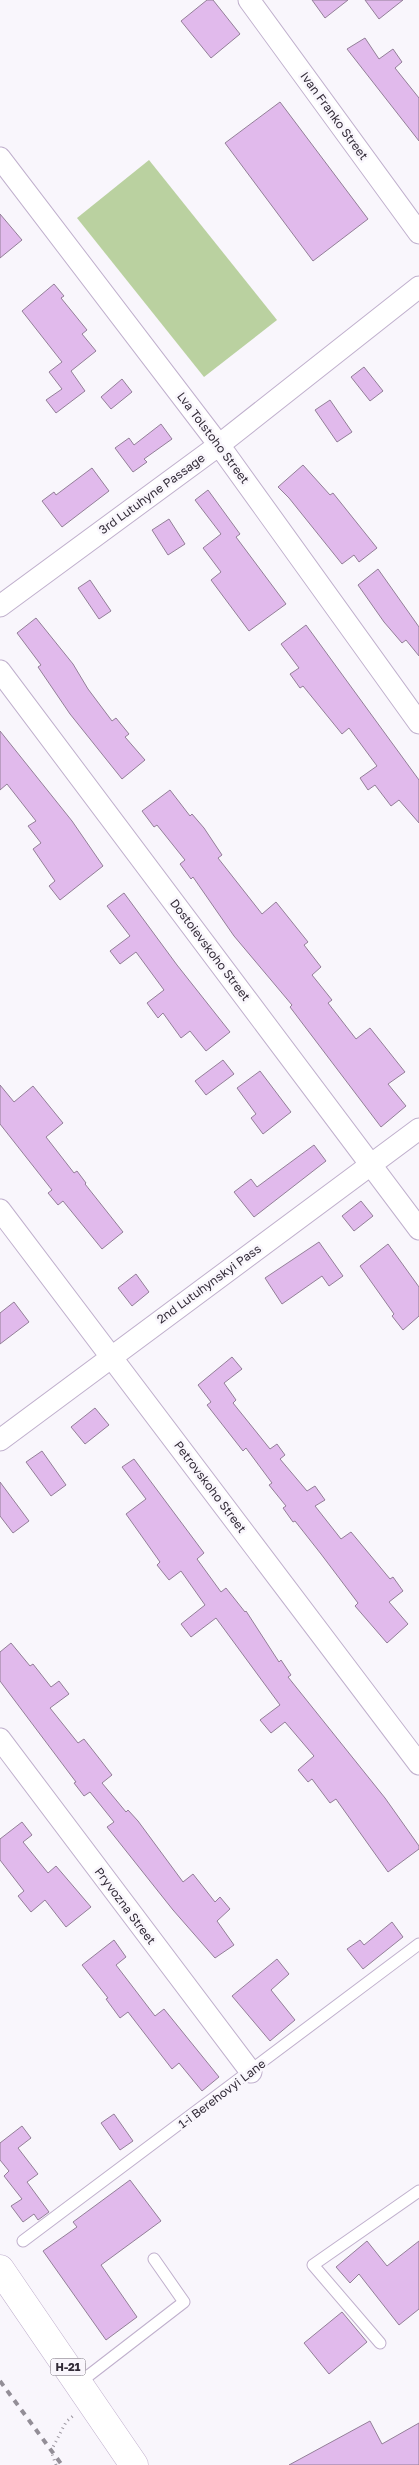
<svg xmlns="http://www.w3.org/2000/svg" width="419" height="2465" viewBox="0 0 419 2465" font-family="'Golos Text',sans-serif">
  <rect width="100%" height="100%" fill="#f9f6fc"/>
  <path fill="#bad1a0" d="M149,160L277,320L204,377L77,218Z"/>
  <path fill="#e1baec" stroke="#937f98" d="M207,0H213L240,34L211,58L181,21Z
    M312,0H348L325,18Z
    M365,0H403L379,19Z
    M365,38L379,59L393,49L402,62L395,68L419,98V141L347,49Z
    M280,102L368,219L313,261L225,143Z
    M0,214L22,240L0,258Z
    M54,284L64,296L61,298L87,330L82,334L96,351L71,371L85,391L56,413L46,400L62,389L49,372L62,362L22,311Z
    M364,367L383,391L370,401L351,377Z
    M122,379L132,392L111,409L101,397Z
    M330,400L352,432L337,442L315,410Z
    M161,424L172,439L144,459L147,462L133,472L115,448L129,438L134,445Z
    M303,465L330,495L333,493L377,548L359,562L354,555L342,564L289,498L278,487Z
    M92,468L109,491L62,527L42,501L54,492L56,495Z
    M208,490L240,534L236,537L286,604L249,631L211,580L221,572L203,548L221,534L195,500Z
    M169,519L185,544L168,555L152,530Z
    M378,569L419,627V656L406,640L402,643L384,622L358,585Z
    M90,580L111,611L99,619L78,588Z
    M36,618L73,664L88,689L112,721L116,718L129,734L125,737L145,760L122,779L70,714L38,667L41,665L17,633Z
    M306,625L419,780V823L399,800L391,806L375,785L368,790L360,778L377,766L349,728L342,734L303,686L300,688L290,674L299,668L281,644Z
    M0,731L72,821L103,866L60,900L49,886L55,881L33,849L41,843L28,826L36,821L7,784L0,790Z
    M170,790L190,816L192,814L204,828L222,855L218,858L262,914L276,902L308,942L304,945L321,967L312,975L332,1000L328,1003L356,1039L370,1028L405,1072L388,1084L406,1106L381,1127L290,1007L292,1005L234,936L193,877L191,879L180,864L185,860L157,825L154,827L142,811Z
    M124,893L177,965L230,1032L206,1051L190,1031L181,1038L163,1013L158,1018L147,1003L164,990L136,952L120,964L110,951L130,936L107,906Z
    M223,1060L234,1074L206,1095L195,1081Z
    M260,1071L291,1112L263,1134L251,1118L256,1114L237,1088Z
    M0,1085L14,1102L33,1086L63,1123L46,1137L74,1173L77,1171L86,1183L85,1184L123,1232L102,1249L63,1201L58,1205L48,1193L52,1190L0,1124Z
    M314,1145L326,1161L254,1217L234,1192L251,1179L257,1187Z
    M361,1201L373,1216L354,1231L342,1216Z
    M319,1242L343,1276L329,1286L322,1276L282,1304L265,1278Z
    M388,1244L419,1287V1316L403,1330L392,1316L394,1314L360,1266Z
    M136,1274L149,1292L132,1306L118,1288Z
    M14,1302L29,1322L0,1344V1313Z
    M232,1357L242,1369L224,1383L236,1400L233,1403L270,1449L277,1444L285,1455L280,1459L307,1491L315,1486L325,1500L315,1506L341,1539L351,1532L390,1579L393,1577L403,1591L389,1602L408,1624L387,1643L355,1606L358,1603L321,1554L295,1521L293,1522L283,1508L286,1506L269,1485L272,1483L246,1448L243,1451L207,1405L211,1402L198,1385Z
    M95,1408L109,1425L85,1444L71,1427Z
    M42,1451L66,1485L51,1496L26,1462Z
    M134,1459L204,1553L197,1559L221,1592L226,1588L245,1612L246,1611L279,1662L281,1660L291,1675L288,1677L385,1798L419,1846V1849L388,1872L336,1799L330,1803L312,1779L308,1782L298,1770L314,1756L285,1722L271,1733L260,1720L280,1705L216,1618L191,1637L181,1624L205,1605L181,1571L169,1580L157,1565L160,1562L126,1514L146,1499L122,1467Z
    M0,1482L29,1521L13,1533L0,1516Z
    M11,1643L30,1666L33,1664L51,1687L59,1681L69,1694L50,1708L78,1743L84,1739L102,1762L112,1775L102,1783L126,1812L128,1810L138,1821L183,1882L193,1874L215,1902L220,1897L230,1909L217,1921L234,1945L215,1958L173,1910L107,1827L114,1822L90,1792L84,1796L74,1783L76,1782L0,1681V1652Z
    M22,1822L32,1835L23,1842L48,1873L56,1866L91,1907L66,1927L45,1900L31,1912L18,1896L24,1891L0,1860V1839Z
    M392,1922L403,1937L363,1969L347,1949L360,1940L364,1945Z
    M114,1940L126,1957L116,1965L155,2016L164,2009L219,2077L202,2091L179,2063L172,2069L128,2012L120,2018L106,1999L108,1998L82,1965Z
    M277,1959L289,1974L271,1990L295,2020L270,2041L232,1996Z
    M114,2114L133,2141L120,2150L101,2123Z
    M22,2126L31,2138L18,2148L38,2174L27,2182L49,2212L38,2220L34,2214L23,2222L11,2206L22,2199L4,2176L9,2171L0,2160V2143Z
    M130,2180L161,2221L101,2265L137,2317L106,2340L43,2251L77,2227L73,2222Z
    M367,2241L387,2266L419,2241V2309L399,2325L359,2274L350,2283L336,2267Z
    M342,2312L367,2342L329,2374L304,2343Z
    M370,2421L382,2444L419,2423V2465H289Z"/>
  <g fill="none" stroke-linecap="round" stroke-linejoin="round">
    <g stroke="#c0b0cd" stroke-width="13">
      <path id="service" d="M23,2241L419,1944
        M380,2343L313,2265L419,2191
        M79,2383L184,2302L154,2259"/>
    </g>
    <g stroke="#c0b0cd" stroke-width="23">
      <path id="minor" d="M249,0L419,233
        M0,158L219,445L419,723
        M0,606L219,445L419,287
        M0,671L419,1229
        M0,1210L419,1764
        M0,1440L419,1129
        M0,1739L251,2072"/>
    </g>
    <g stroke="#c0b0cd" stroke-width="29">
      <path id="primary" d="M0,2269L134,2465"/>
    </g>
    <path stroke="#9c97a0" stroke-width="3" stroke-dasharray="1 4" stroke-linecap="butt" d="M56,2465L51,2451L66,2422L73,2416"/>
    <use href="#service" stroke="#fff" stroke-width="11"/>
    <use href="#minor" stroke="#fff" stroke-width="21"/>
    <use href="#primary" stroke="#fff" stroke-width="28"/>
    <path stroke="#938e97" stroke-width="4" stroke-dasharray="6 6" stroke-linecap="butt" d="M0,2381L62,2465"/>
  </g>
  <g text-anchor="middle" stroke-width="5" stroke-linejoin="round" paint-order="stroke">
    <rect fill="#f9f6fc" stroke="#6e6872" stroke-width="1" x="50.5" y="2358.5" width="35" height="17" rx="4"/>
    <g font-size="11" font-weight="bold" fill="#322b37">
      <text x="68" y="2371">Н-21</text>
    </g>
    <g font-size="12" fill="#322b37" stroke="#f9f6fc">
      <text transform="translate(334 116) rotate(54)" y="4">Ivan Franko Street</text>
      <text transform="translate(213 438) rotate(53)" y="4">Lva Tolstoho Street</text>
      <text transform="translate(152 494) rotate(-36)" y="4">3rd Lutuhyne Passage</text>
      <text transform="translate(210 950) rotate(53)" y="4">Dostoievskoho Street</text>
      <text transform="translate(209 1284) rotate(-36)" y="4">2nd Lutuhynskyi Pass</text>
      <text transform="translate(210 1487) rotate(53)" y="4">Petrovskoho Street</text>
      <text transform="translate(125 1906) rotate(53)" y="4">Pryvozna Street</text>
      <text transform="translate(222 2094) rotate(-37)" y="4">1-i Berehovyi Lane</text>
    </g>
  </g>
</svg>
